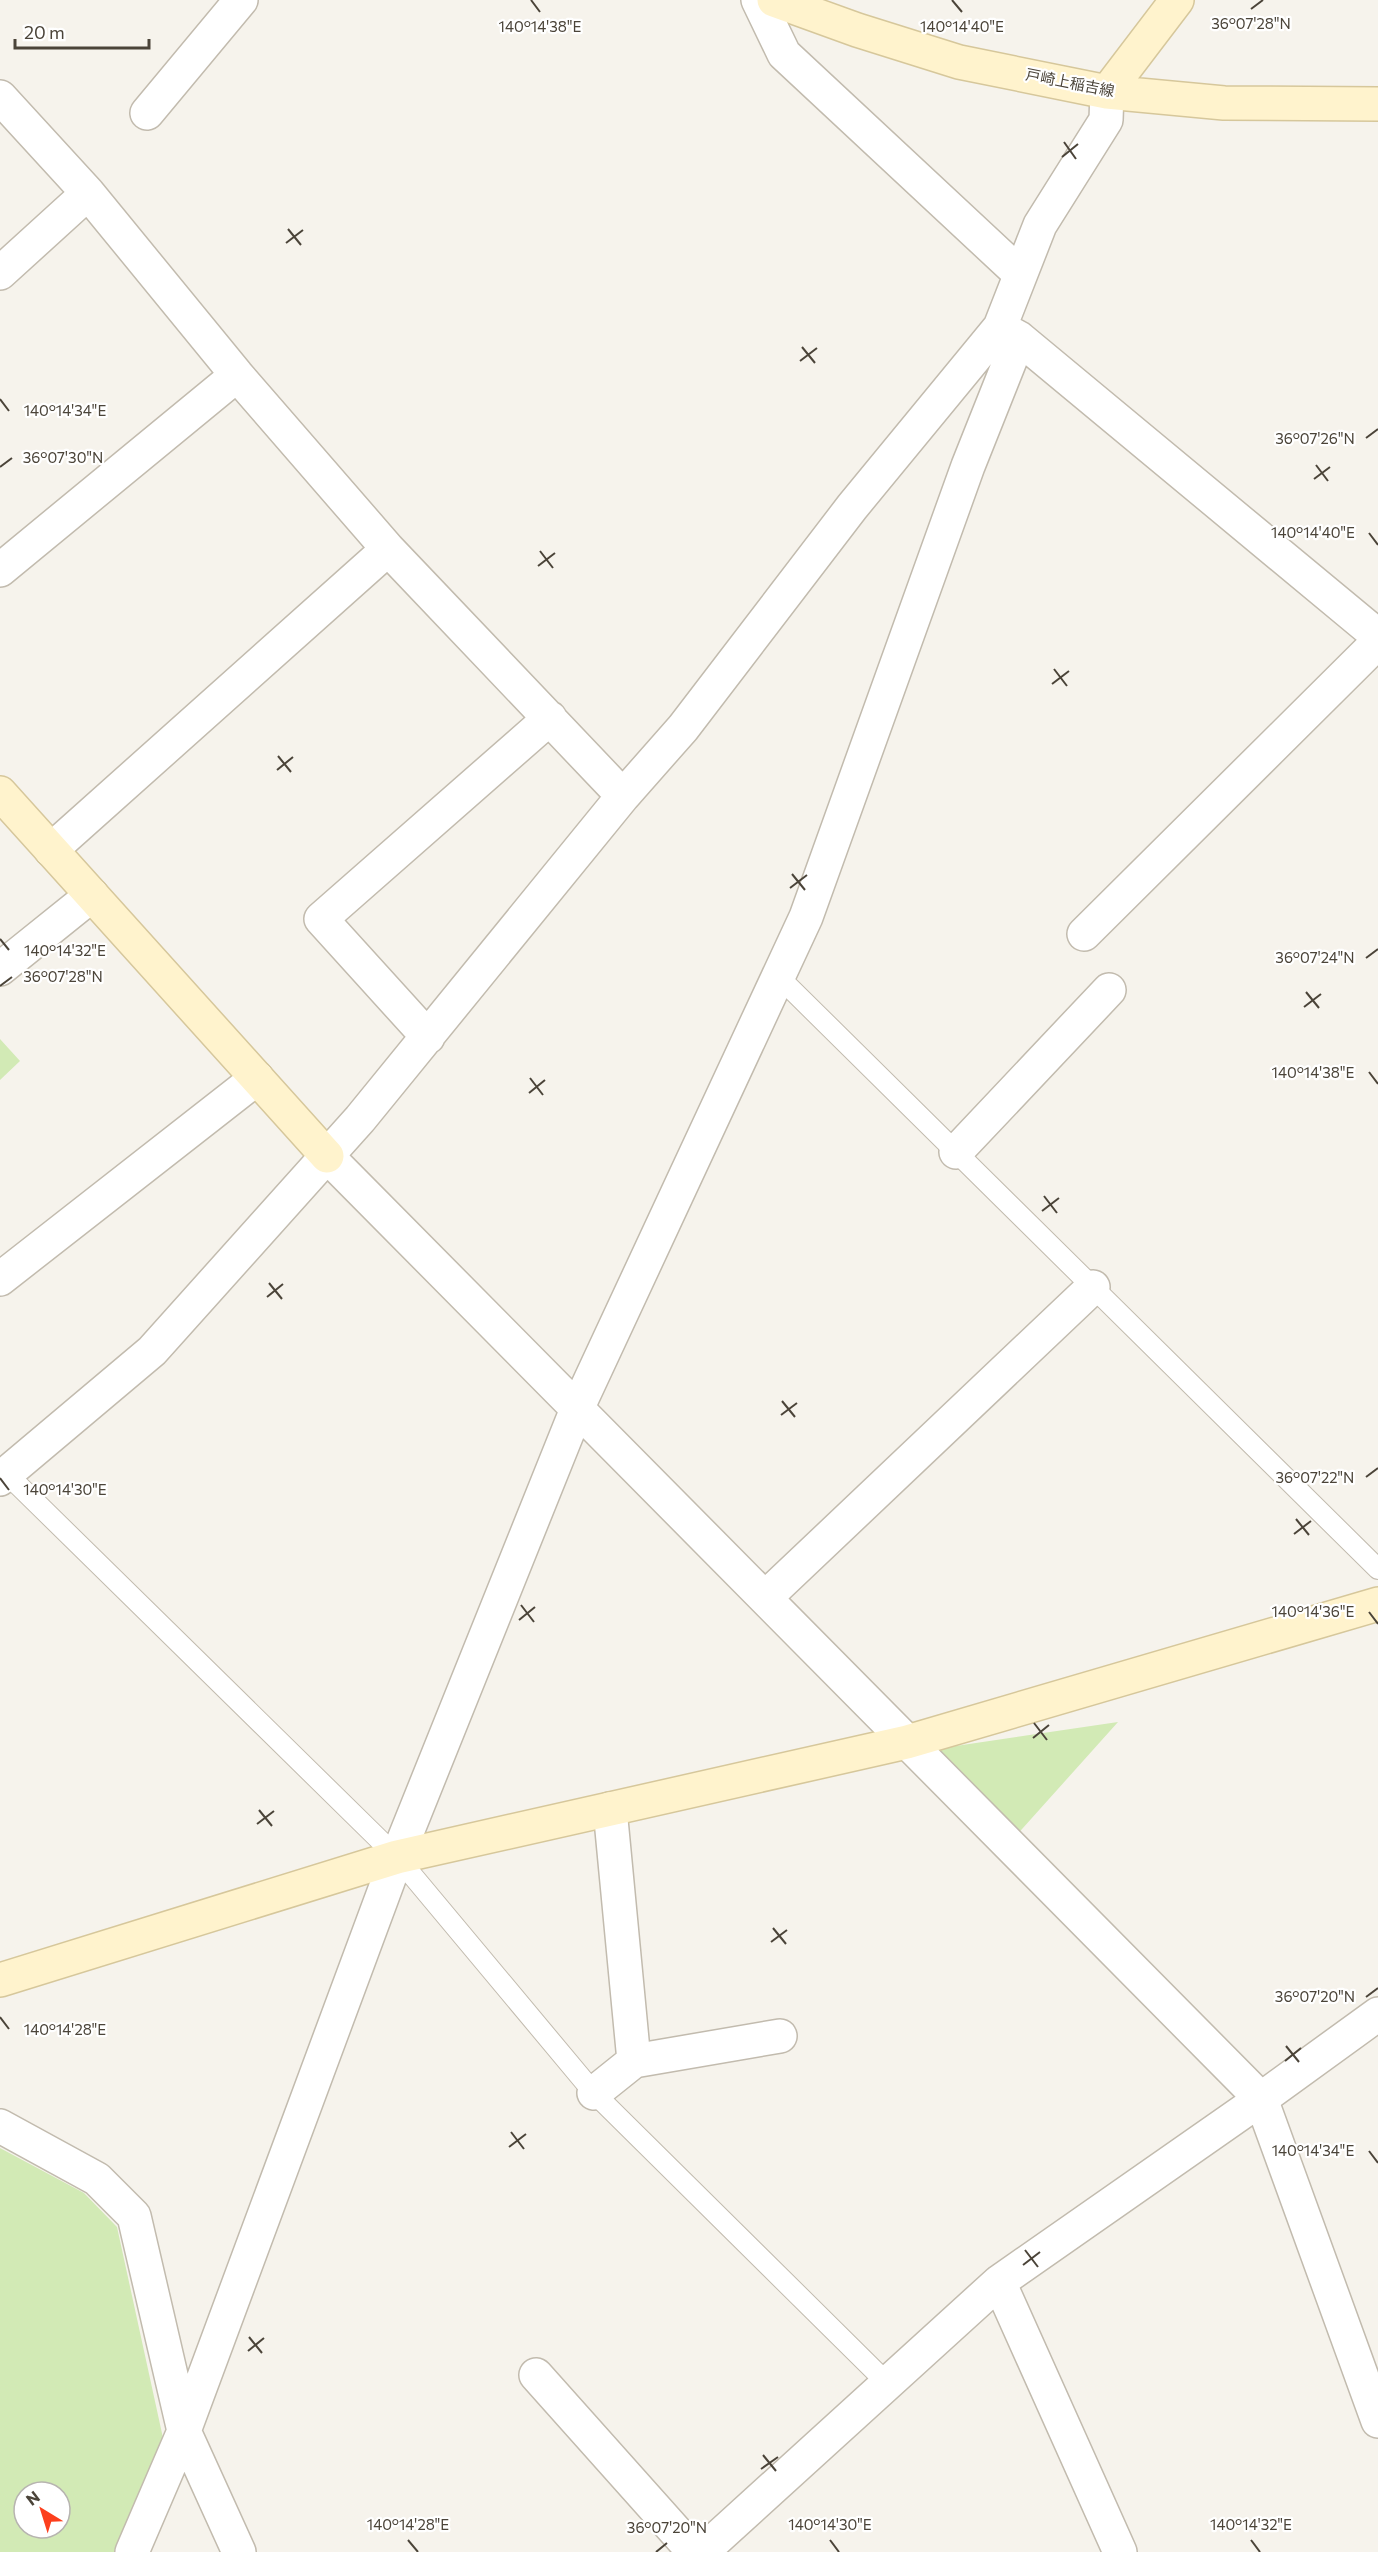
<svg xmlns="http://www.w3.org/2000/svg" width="1378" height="2552" viewBox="0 0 1378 2552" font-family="Commissioner,'Noto Sans JP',sans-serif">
  <rect width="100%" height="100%" fill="#f6f3ec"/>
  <path fill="#d2eab5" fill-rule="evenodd" d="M0,1039L20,1061L0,1080Z
    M1118,1722L1014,1838L922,1751Z
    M0,2148L84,2193L117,2227L163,2438L115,2552H0ZM24,2492H60V2528H24Z"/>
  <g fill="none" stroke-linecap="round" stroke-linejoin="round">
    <g stroke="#c2bbae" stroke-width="22">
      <path id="lane" d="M779,977L1378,1569
        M7,1474L397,1857L594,2093L886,2382"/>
    </g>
    <g stroke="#c2bbae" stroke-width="36">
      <path id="street" d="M758,0L784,54L1020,274
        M0,97L88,193L237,375L388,549L623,796
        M147,113L241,0
        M0,273L88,193
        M1001,328L1019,338L1378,636
        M0,570L237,375
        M51,850L388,549
        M1084,934L1378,642
        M0,969L92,895
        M428,1037L321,919L550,718
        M956,1152L1109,990
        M327,1156L1261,2099L1378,2014
        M0,1279L257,1078
        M0,1479L152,1351L360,1119L623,796L683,728L852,507L1000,327L1040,225L1106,120L1107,92
        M765,1598L1093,1287
        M634,2061L780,2036
        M594,2093L634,2061L610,1809
        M0,2126L97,2179L134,2216L184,2431L239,2552
        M999,2282L1120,2552
        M536,2375L694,2552
        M132,2552L184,2431L397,1857L577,1409L806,917L968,466L1019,338
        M702,2552L999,2282L1261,2099L1378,2421"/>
    </g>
    <g stroke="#d6c79b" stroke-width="36">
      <path id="secondary" d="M774,0L857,30L959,62L1107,92L1224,103L1378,104
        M1107,92L1177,0
        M0,793L327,1156
        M0,1980L397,1857L907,1742L1378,1604"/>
    </g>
    <use href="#lane" stroke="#fff" stroke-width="20"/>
    <use href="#street" stroke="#fff" stroke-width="33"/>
    <use href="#secondary" stroke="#fff3cd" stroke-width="33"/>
  </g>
  <path fill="none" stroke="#4b4439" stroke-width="2" d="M531,0L540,12M952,0L962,12M1251,9L1263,0M1064,142L1076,159M1062,157L1078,144M288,229L301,245M286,243L303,230M802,347L815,363M800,361L817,348M0,399L9,411M1366,438L1378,429M1316,465L1328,481M0,467L12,458M1314,479L1330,467M1369,533L1378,545M540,551L553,568M538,566L555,553M1054,669L1067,686M1052,684L1069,671M278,756L291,772M277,770L293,757M792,874L805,890M790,888L807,875M0,939L9,950M1366,958L1378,949M0,986L12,977M1306,992L1319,1008M1304,1007L1321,994M1369,1072L1378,1084M530,1078L543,1095M529,1093L545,1080M1044,1196L1057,1213M1042,1211L1059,1198M269,1283L282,1299M267,1297L283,1284M782,1401L795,1417M781,1415L797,1403M1366,1477L1378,1468M0,1478L9,1490M1296,1519L1309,1535M1294,1534L1311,1521M521,1605L534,1622M1369,1612L1378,1624M519,1620L535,1607M1034,1723L1047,1740M1033,1738L1049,1725M259,1810L272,1826M257,1824L274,1811M773,1928L786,1944M771,1942L787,1930M1366,1997L1378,1988M0,2017L9,2029M1286,2046L1299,2062M1285,2061L1301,2048M511,2132L524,2149M509,2147L526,2134M1369,2151L1378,2163M1025,2250L1038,2267M1023,2265L1040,2252M249,2337L262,2353M248,2351L264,2338M763,2455L776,2471M761,2469L778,2457M408,2540L418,2552M830,2540L839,2552M1251,2540L1260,2552M656,2552L667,2543"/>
  <g text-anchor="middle" stroke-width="4.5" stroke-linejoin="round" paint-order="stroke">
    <g font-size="15" fill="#4b4439" stroke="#fff">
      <text transform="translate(1070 83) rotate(11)" y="5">戸崎上稲吉線</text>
    </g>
  </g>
  <g font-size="15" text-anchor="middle" fill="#4b4439" stroke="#fff" stroke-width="4.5" stroke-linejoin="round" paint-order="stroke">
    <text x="1251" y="29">36°07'28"N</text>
    <text x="540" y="32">140°14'38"E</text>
    <text x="962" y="32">140°14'40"E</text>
    <text x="65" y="416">140°14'34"E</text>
    <text x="1315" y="444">36°07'26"N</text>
    <text x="63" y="463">36°07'30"N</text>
    <text x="1313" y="538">140°14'40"E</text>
    <text x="65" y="956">140°14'32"E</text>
    <text x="1315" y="963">36°07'24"N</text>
    <text x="63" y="982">36°07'28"N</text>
    <text x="1313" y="1078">140°14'38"E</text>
    <text x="1315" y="1483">36°07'22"N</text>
    <text x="65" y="1495">140°14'30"E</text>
    <text x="1313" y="1617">140°14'36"E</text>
    <text x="1315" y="2002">36°07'20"N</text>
    <text x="65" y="2035">140°14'28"E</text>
    <text x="1313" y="2156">140°14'34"E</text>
    <text x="408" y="2530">140°14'28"E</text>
    <text x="830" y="2530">140°14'30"E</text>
    <text x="1251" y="2530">140°14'32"E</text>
    <text x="667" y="2533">36°07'20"N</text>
  </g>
  <g transform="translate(42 2510) rotate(322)"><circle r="28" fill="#ffffff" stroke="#b7b4b0" stroke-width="1.5"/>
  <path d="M0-4.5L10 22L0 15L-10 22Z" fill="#fc3f1d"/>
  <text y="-9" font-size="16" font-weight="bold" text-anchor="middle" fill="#4b4439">N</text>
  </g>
  <path d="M15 39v9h134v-9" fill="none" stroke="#4b4439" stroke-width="3"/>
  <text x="24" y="39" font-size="18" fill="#4b4439" stroke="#ffffff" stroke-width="4.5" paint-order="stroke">20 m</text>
</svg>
